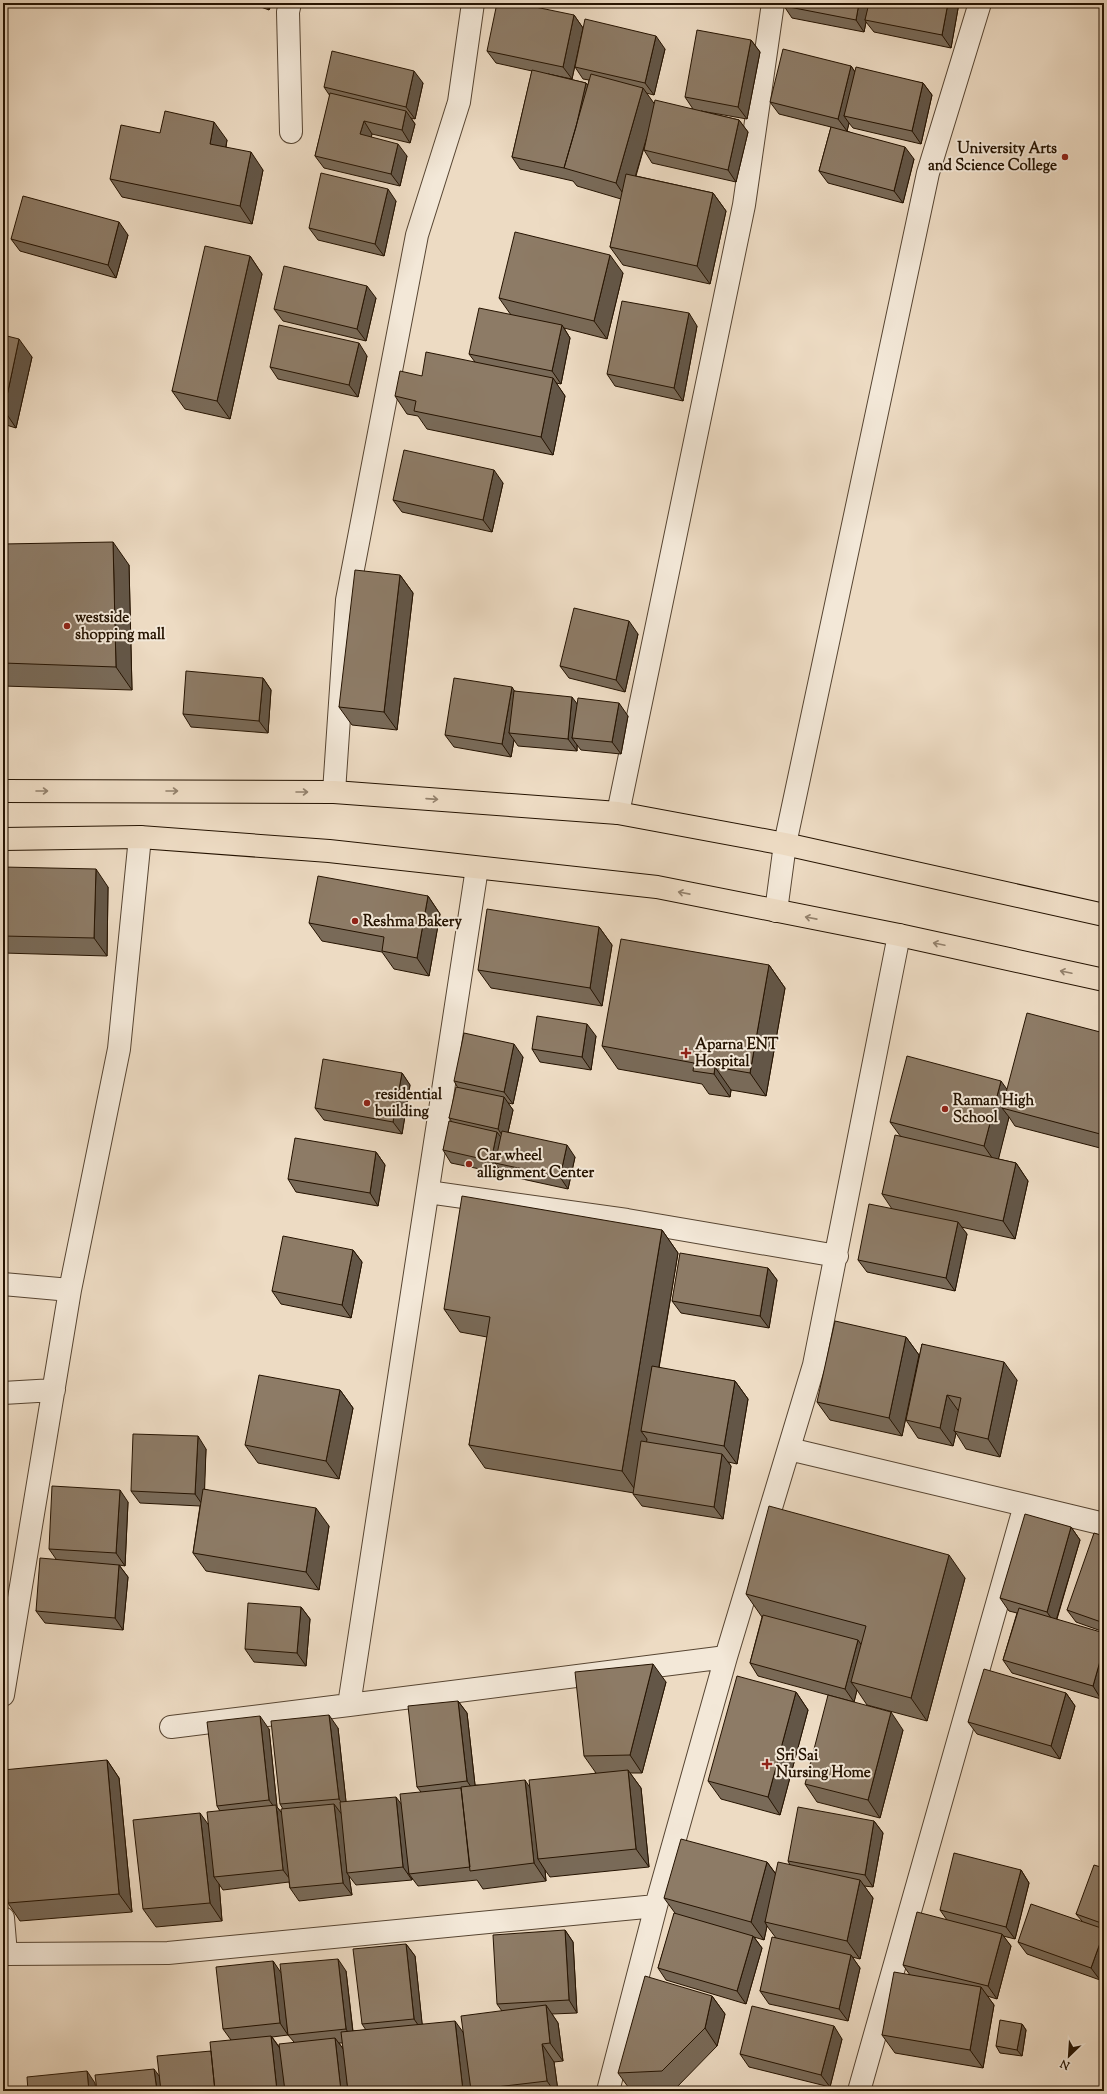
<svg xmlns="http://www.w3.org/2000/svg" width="1107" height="2094" viewBox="0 0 1107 2094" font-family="'Sorts Mill Goudy',serif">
  <rect width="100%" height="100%" fill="#eddbc3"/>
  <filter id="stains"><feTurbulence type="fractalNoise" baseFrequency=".005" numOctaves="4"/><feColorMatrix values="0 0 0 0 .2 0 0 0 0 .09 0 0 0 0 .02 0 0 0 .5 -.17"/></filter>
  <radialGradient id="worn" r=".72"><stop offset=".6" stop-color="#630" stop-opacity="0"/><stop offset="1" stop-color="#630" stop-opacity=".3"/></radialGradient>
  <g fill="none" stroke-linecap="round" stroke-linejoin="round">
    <g stroke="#574532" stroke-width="24">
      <path id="minor" d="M290,3L288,12L291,132
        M334,792L347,600L417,235L459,102L473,3
        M618,813L744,205L773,3
        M477,868L349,1705L726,1657
        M776,911L785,844L928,173L980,3
        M428,1192L627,1220L837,1256
        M3,1284L70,1290
        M3,1393L54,1390
        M789,1449L1025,1505L859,2091
        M1025,1505L1104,1524
        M3,1695L70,1290L119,1049L140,837
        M171,1727L349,1705
        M3,1918L6,1954L168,1953L656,1906
        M608,2091L656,1906L726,1657L814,1365L899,935"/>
    </g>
    <g stroke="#251301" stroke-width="24">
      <path id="major" d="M3,791L334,792L618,813L785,844L1104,915
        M3,839L140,837L329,851L657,887L899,935L1104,980"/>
    </g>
    <use href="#minor" stroke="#f3e8d8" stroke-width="22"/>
    <use href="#major" stroke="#eddbc3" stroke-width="22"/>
  </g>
  <path fill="#796a58" stroke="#251301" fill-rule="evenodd" d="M250,3H272L269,10Z
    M959,3L951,48L874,32L866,22L864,32L792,18L784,6Z
    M574,15L583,28L572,79L548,74L586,83L588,85L589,80L583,79L575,67L665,49L654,95L646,93L654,105L693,109L685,97L751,40L760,52L747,119L701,111L739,120L748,132L736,182L652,163L644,150L647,137L636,176L713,193L726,211L710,284L623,265L610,247L621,199L577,186L573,181L520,169L512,157L532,71L496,63L487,51Z
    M851,66L855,72L923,83L932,95L921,144L853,128L849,123L847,131L914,159L903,203L828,183L819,171L831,127L779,114L770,102Z
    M423,83L415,119L411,118L415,124L410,143L372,134L371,137L407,156L400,186L324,168L315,156L330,96L324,87Z
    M160,133L227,140L226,147L263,170L252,224L122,197L110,179Z
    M396,201L384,256L318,240L309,228Z
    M128,235L116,278L20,251L11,239Z
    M250,256L262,274L230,419L185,409L172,391Z
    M623,273L607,339L564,328L570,338L561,384L556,383L565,396L553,455L427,429L418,416L407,414L395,396L422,376L475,362L469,354L511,315L499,298Z
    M376,298L366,341L283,321L274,309Z
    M697,326L683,401L615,386L607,374Z
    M3,335L32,357L16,428L3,424Z
    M367,356L358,397L278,379L270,367Z
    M503,483L492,532L402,512L393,500Z
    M3,544L129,565L132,690L3,686Z
    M400,575L413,593L397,730L352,725L339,707Z
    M638,634L625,692L569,678L560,666Z
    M263,678L271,690L268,733L191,727L183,714Z
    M514,691L577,704L628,716L621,754L581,750L577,745V751L518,746L514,740L511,757L454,747L445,735Z
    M3,867L108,887L107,956L3,953Z
    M428,896L440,914L429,976L394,969L382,952L322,941L309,923Z
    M599,927L612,945L602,1006L491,988L478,970Z
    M769,965L785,988L766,1096L731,1090L730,1097L709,1094L702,1084L618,1069L602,1046Z
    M1104,1033V1149L1015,1126L1009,1117L998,1159L1016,1163L1028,1181L1015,1239L961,1227L967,1234L955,1291L867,1272L858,1260L892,1209L882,1194L901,1137L890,1122L1007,1090Z
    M596,1036L591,1070L540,1062L532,1049Z
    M523,1057L513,1104L508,1103L513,1110L508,1132L575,1157L568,1189L504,1175L500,1170L499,1173L451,1163L443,1150L452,1122L449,1118L458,1088L454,1081Z
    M402,1073L410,1085L402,1134L324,1120L315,1108Z
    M376,1152L385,1165L378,1206L296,1192L288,1179Z
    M662,1230L678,1253L659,1368L735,1381L748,1399L737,1464L728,1462L731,1466L723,1519L642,1506L633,1494L634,1493L485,1468L469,1445L487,1337L460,1332L444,1309Z
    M353,1250L362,1262L351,1318L281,1304L272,1291Z
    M768,1268L777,1280L769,1328L681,1313L672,1301Z
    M906,1337L919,1355L902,1436L830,1420L817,1402Z
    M922,1344L1017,1380L1000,1457L966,1449L956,1433L953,1446L918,1438L906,1420Z
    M340,1390L353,1408L339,1479L258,1463L245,1445Z
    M206,1449L204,1489L329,1526L319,1590L206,1571L193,1553L200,1506L140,1503L131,1491Z
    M128,1502L125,1566L119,1565L128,1577L123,1630L45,1623L36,1611L56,1559L49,1549Z
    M1071,1527L1080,1540L1057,1619L1101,1699L1012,1673L1003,1660L1017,1613L1009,1611L1000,1598Z
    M1104,1536V1632L1076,1622L1067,1610Z
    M965,1578L927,1721L867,1705L857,1690L854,1702L758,1676L750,1663L762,1617L746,1594Z
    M301,1607L310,1619L306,1666L254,1662L245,1649Z
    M666,1682L642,1773H630L641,1788L649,1867L550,1877L545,1870L546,1881L483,1889L477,1880L418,1886L412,1878V1880L356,1885L349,1876L352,1895L299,1901L290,1888L289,1882L223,1890L219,1884L222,1921L156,1927L143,1909L208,1824L220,1811L217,1806L269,1729L277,1807L282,1813L283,1809L280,1804L338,1728L346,1802L401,1805L421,1792L417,1787L458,1701L467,1713L475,1785L530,1787L596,1773L584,1756Z
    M796,1692L808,1710L780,1815L721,1799L708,1781Z
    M1066,1693L1075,1706L1060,1759L977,1734L968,1722Z
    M903,1730L880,1818L817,1802L805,1784Z
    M107,1760L119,1778L132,1912L20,1921L8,1903Z
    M874,1821L883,1833L873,1887L864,1886L873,1898L860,1959L852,1957L860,1968L848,2021L769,2004L760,1991L776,1938L767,1926L764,1940L754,1937L762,1948L746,2004L666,1980L658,1968L675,1913L664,1898L767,1862L776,1874L790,1865L788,1861Z
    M1104,1868V1969L1100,1980L1027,1954L1018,1942L1082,1921L1076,1914Z
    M1021,1870L1029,1883L1015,1939L1003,1936L1011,1946L997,1999L987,1996L994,2005L983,2068L895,2053L882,2035L910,1975L903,1965L947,1920L940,1910Z
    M565,1930L573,1942L577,2013L552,2014L558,2023L563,2061L554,2062L558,2091H97L159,2076L211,2051L231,2040L223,2029L273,1961L281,1974L346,1971L353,2031L366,2030L362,2024L406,1944L415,1956L422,2024L464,2033L502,2011L497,2004ZM288,2035L294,2042L280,2048L272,2037ZM339,2043H343V2049Z
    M712,1996L725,2014L717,2046L675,2089L631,2091L618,2073Z
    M1022,2024L1026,2030L1022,2056L1000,2053L996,2046Z
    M842,2039L830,2087L749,2067L740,2054Z"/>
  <path fill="#635647" stroke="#251301" d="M265,3H272L269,10Z
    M859,3H870L865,20L866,22L864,32L856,20Z
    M948,3H959L951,48L942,35Z
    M574,15L583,28L572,79L563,67Z
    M656,36L665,49L654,95L645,83Z
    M751,40L760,52L747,119L738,107Z
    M851,66L859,78L844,116L849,123L847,131L838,119Z
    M414,71L423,83L415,119L406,107Z
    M586,83L595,95L566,169Z
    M923,83L932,95L921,144L912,131Z
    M643,88L656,106L628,201L616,183Z
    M406,111L415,124L410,143L402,130Z
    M739,120L748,132L736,182L728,170Z
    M364,121L372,134L369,147L360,134Z
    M214,122L227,140L223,162L210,144Z
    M398,144L407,156L400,186L391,174Z
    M905,147L914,159L903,203L894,191Z
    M251,152L263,170L252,224L240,206Z
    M388,189L396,201L384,256L375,244Z
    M713,193L726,211L710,284L697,266Z
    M119,222L128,235L116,278L108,265Z
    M610,255L623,273L607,339L594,321Z
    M250,256L262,274L230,419L217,401Z
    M367,286L376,298L366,341L357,329Z
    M689,313L697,326L683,401L674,388Z
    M562,325L570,338L561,384L552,371Z
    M19,339L32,357L16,428L4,410Z
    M359,343L367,356L358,397L349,385Z
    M553,378L565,396L553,455L541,437Z
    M494,470L503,483L492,532L483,520Z
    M113,542L129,565L132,690L116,667Z
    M400,575L413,593L397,730L384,712Z
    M629,621L638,634L625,692L616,680Z
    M263,678L271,690L268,733L259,721Z
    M512,687L520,700L509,733L514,740L511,757L502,744Z
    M572,697L581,709L572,738L577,745V751L568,739Z
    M619,703L628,716L621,754L612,742Z
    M96,869L108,887L107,956L94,938Z
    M428,896L440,914L429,976L417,958Z
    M599,927L612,945L602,1006L590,988Z
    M769,965L785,988L766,1096L750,1073Z
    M587,1024L596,1036L591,1070L582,1057Z
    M514,1044L523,1057L513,1104L504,1092Z
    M715,1067L731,1090L730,1097L714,1074Z
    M402,1073L410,1085L402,1134L393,1122Z
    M1001,1081L1014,1099L1002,1108L1009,1117L997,1165L984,1146Z
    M504,1097L513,1110L506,1141L498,1129Z
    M497,1132L506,1144L495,1163L500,1170L499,1173L491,1161Z
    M567,1145L575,1157L568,1189L560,1177Z
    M376,1152L385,1165L378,1206L370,1193Z
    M1016,1163L1028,1181L1015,1239L1003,1221Z
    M958,1222L967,1234L955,1291L946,1278Z
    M662,1230L678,1253L648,1432L641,1431L647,1439L638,1494L622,1471Z
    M353,1250L362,1262L351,1318L342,1305Z
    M768,1268L777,1280L769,1328L760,1316Z
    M906,1337L919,1355L902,1436L889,1418Z
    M1004,1362L1017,1380L1000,1457L988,1439Z
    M735,1381L748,1399L737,1464L724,1446Z
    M340,1390L353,1408L339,1479L326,1461Z
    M947,1395L960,1413L954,1431L956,1433L953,1446L940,1428Z
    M198,1436L206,1449L204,1507L195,1494Z
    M722,1454L731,1466L723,1519L714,1507Z
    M120,1490L128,1502L125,1566L116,1553Z
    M316,1508L329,1526L319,1590L306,1572Z
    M1071,1527L1080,1540L1055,1624L1047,1612Z
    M949,1555L965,1578L927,1721L911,1698Z
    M119,1565L128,1577L123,1630L115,1618Z
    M301,1607L310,1619L306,1666L297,1653Z
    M858,1640L867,1653L851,1682L857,1690L854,1702L845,1689Z
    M1104,1647V1690L1101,1699L1093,1686Z
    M653,1664L666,1682L642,1773L630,1755Z
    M796,1692L808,1710L780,1815L768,1797Z
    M1066,1693L1075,1706L1060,1759L1051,1746Z
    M458,1701L467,1713L476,1794L467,1781Z
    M891,1712L903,1730L880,1818L868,1800Z
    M329,1715L338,1728L347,1811L339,1799Z
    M260,1716L269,1729L277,1807L285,1817L292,1882L283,1870L277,1811L269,1800Z
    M107,1760L119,1778L132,1912L119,1894Z
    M628,1770L641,1788L649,1867L636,1849Z
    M525,1780L537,1798L538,1859L545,1870L546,1881L534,1863Z
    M396,1797L405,1809L409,1874L412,1878V1880L403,1867Z
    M334,1804L343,1816L347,1873L349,1876L352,1895L343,1883Z
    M200,1813L213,1831L214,1877L219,1884L222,1921L210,1903Z
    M874,1821L883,1833L873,1887L865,1875Z
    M767,1862L780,1880L765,1922L767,1926L764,1940L751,1922Z
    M1021,1870L1029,1883L1015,1939L1006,1927Z
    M860,1880L873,1898L860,1959L847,1941Z
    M565,1930L573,1942L577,2013L569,2000Z
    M1104,1932V1969L1100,1980L1091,1968Z
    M1002,1934L1011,1946L997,1999L988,1986Z
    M753,1936L762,1948L746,2004L737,1991Z
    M406,1944L415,1956L423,2032L414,2019Z
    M851,1955L860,1968L848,2021L839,2009Z
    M338,1959L346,1971L354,2042L346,2029Z
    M273,1961L282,1974L288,2035L280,2023Z
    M981,1987L994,2005L983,2068L970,2050Z
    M712,1996L725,2014L717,2046L705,2028Z
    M546,2005L558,2023L563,2061L550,2043Z
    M455,2021L468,2039L472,2091H463Z
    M1022,2024L1026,2030L1022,2056L1017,2050Z
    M834,2026L842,2039L830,2087L821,2075Z
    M271,2036L284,2054L288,2091H277Z
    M335,2038L344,2050L348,2091H341Z
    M542,2044L554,2062L558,2091H554L547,2081Z
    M154,2069L163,2081L164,2091H157Z
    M87,2071L95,2083L96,2091H89Z"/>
  <path fill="#8d7b66" stroke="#251301" d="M497,3H516L574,15L563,67L487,51Z
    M784,3H859L856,20L784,6Z
    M869,3H948L942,35L865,20Z
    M585,19L656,36L645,83L575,67Z
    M697,30L751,40L738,107L685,97Z
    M783,49L851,66L838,119L770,102Z
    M332,51L414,71L406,107L324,87Z
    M856,67L923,83L912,131L844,116Z
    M532,70L586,83L576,127L564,168L512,157Z
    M591,74L643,88L616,183L564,168Z
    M330,93L406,111L402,130L364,121L360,134L398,144L391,174L315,156Z
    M655,100L739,120L728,170L644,150Z
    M165,111L214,122L210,144L251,152L240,206L110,179L121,125L160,133Z
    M831,127L905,147L894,191L819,171Z
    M321,173L388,189L375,244L309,228Z
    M626,174L713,193L697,266L610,247Z
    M23,196L119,222L108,265L11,239Z
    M515,232L610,255L594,321L499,298Z
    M205,246L250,256L217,401L172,391Z
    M284,266L367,286L357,329L274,309Z
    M622,301L689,313L674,388L607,374Z
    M479,308L562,325L552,371L469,354Z
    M279,325L359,343L349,385L270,367Z
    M3,335L19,339L4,410L3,409Z
    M426,352L553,378L541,437L414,411L416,401L395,396L400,371L422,376Z
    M404,450L494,470L483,520L393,500Z
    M113,542L116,667L3,663V544Z
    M355,570L400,575L384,712L339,707Z
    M574,608L629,621L616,680L560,666Z
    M186,671L263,678L259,721L183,714Z
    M454,678L512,687L502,744L445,735Z
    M514,691L572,697L568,739L509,733Z
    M578,698L619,703L612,742L572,738Z
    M3,867L96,869L94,938L3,936Z
    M318,876L428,896L417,958L382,951L384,937L309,923Z
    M487,909L599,927L590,988L478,970Z
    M621,939L769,965L750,1073L715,1067L714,1074L693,1071L694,1063L602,1046Z
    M1027,1013L1104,1033V1135L1002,1108Z
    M537,1016L587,1024L582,1057L532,1049Z
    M464,1033L514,1044L504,1092L454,1081Z
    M907,1056L1001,1081L984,1146L890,1122Z
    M323,1059L402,1073L393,1122L315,1108Z
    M456,1087L504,1097L498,1129L449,1118Z
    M449,1121L497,1132L491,1161L443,1150Z
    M502,1131L567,1145L560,1177L495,1163Z
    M895,1135L1016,1163L1003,1221L882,1194Z
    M295,1138L376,1152L370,1193L288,1179Z
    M462,1196L662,1230L622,1471L469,1445L490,1317L444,1309Z
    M869,1204L958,1222L946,1278L858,1260Z
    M283,1236L353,1250L342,1305L272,1291Z
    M680,1253L768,1268L760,1316L672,1301Z
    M835,1321L906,1337L889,1418L817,1402Z
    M922,1344L1004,1362L988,1439L954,1431L961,1398L947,1395L940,1428L906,1420Z
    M652,1366L735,1381L724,1446L641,1431Z
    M259,1375L340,1390L326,1461L245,1445Z
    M133,1434L198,1436L195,1494L131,1491Z
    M641,1441L722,1454L714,1507L633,1494Z
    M52,1486L120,1490L116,1553L49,1549Z
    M203,1489L316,1508L306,1572L193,1553Z
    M769,1506L949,1555L911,1698L851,1682L866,1626L746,1594Z
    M1025,1514L1071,1527L1047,1612L1000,1598Z
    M1094,1533L1104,1536V1623L1067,1610Z
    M40,1558L119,1565L115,1618L36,1611Z
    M248,1603L301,1607L297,1653L245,1649Z
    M1019,1608L1104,1633V1647L1093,1686L1003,1660Z
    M763,1615L858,1640L845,1689L750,1663Z
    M653,1664L630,1755L584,1756L575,1672Z
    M984,1669L1066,1693L1051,1746L968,1722Z
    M737,1676L796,1692L768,1797L708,1781Z
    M828,1695L891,1712L868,1800L805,1784Z
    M458,1701L467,1781L417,1787L408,1706Z
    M329,1715L339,1799L280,1804L271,1721Z
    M260,1716L269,1800L217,1806L207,1722Z
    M107,1760L119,1894L8,1903L3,1853V1770Z
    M628,1770L636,1849L538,1859L529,1780Z
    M525,1780L534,1863L470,1871L461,1787Z
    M461,1788L470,1867L409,1874L400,1794Z
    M396,1797L403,1867L347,1873L340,1802Z
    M334,1804L343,1883L290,1888L281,1809Z
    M276,1805L283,1870L214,1877L207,1812Z
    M798,1807L874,1821L865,1875L788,1861Z
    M200,1813L210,1903L143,1909L133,1820Z
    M681,1839L767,1862L751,1922L664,1898Z
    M954,1853L1021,1870L1006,1927L940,1910Z
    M778,1862L860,1880L847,1941L765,1922Z
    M1094,1865L1104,1868V1924L1076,1914Z
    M1031,1904L1104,1929V1932L1091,1968L1018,1942Z
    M917,1912L1002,1934L988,1986L903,1965Z
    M674,1913L753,1936L737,1991L658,1968Z
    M565,1930L569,2000L497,2004L493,1935Z
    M772,1937L851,1955L839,2009L760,1991Z
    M406,1944L414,2019L362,2024L353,1949Z
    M338,1959L346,2029L288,2035L280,1964Z
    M273,1961L280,2023L223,2029L216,1967Z
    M894,1972L981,1987L970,2050L882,2035Z
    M645,1976L712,1996L705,2028L662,2071L618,2073Z
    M546,2005L550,2043L542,2044L547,2081L471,2090L461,2016Z
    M752,2006L834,2026L821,2075L740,2054Z
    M1000,2020L1022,2024L1017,2050L996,2046Z
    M455,2021L463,2091H348L341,2032Z
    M271,2036L277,2091H215L210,2042Z
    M335,2038L341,2091H285L279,2044Z
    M211,2051L215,2091H161L157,2056Z
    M154,2069L157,2091H97L95,2075Z
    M87,2071L89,2091H28L27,2077Z"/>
  <defs><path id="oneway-shaft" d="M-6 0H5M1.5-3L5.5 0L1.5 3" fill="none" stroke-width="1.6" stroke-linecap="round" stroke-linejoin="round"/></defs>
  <g stroke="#93816c">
    <use href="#oneway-shaft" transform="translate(42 791)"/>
    <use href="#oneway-shaft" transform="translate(172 791)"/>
    <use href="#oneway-shaft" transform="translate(302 792)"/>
    <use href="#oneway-shaft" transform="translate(432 799) rotate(4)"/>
    <use href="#oneway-shaft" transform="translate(684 893) rotate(-169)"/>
    <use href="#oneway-shaft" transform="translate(811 918) rotate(-169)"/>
    <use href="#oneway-shaft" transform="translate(939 944) rotate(-168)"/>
    <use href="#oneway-shaft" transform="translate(1066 972) rotate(-168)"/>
  </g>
  <g fill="#8f2418" stroke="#f3e8d8" stroke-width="1.5">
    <circle cx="1065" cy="157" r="4"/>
    <circle cx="67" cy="626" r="4"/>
    <circle cx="355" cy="921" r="4"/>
    <path d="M684 1047h4v4h4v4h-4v4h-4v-4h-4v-4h4z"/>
    <circle cx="367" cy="1103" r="4"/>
    <circle cx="945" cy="1109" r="4"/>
    <circle cx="469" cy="1164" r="4"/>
    <path d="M765 1758h4v4h4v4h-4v4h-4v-4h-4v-4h4z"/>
  </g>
  <g text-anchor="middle" stroke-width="4" stroke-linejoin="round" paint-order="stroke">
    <g font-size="15" font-weight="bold" fill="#251301" stroke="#f3e8d8" text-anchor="start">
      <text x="1057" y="153" text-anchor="end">University Arts<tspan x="1057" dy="17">and Science College</tspan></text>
      <text x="75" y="622">westside<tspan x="75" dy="17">shopping mall</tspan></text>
      <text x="363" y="926">Reshma Bakery</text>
      <text x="695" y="1049">Aparna ENT<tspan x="695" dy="17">Hospital</tspan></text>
      <text x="375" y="1099">residential<tspan x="375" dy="17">building</tspan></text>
      <text x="953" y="1105">Raman High<tspan x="953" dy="17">School</tspan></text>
      <text x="477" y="1160">Car wheel<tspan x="477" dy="17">allignment Center</tspan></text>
      <text x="776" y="1760">Sri Sai<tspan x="776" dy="17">Nursing Home</tspan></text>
    </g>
  </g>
  <rect width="1107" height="2094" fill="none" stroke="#eddbc3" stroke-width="16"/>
  <rect x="4" y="4" width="1099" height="2086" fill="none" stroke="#251301" stroke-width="2"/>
  <rect x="8" y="8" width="1091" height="2078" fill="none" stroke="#251301"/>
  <g transform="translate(1069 2056) rotate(205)" stroke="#f3e8d8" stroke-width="3" paint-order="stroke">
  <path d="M0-3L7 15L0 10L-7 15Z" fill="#251301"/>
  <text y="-6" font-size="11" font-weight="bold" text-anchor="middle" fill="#251301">N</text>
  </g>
  <rect width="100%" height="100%" filter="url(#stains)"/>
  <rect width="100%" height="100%" fill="url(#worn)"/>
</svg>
